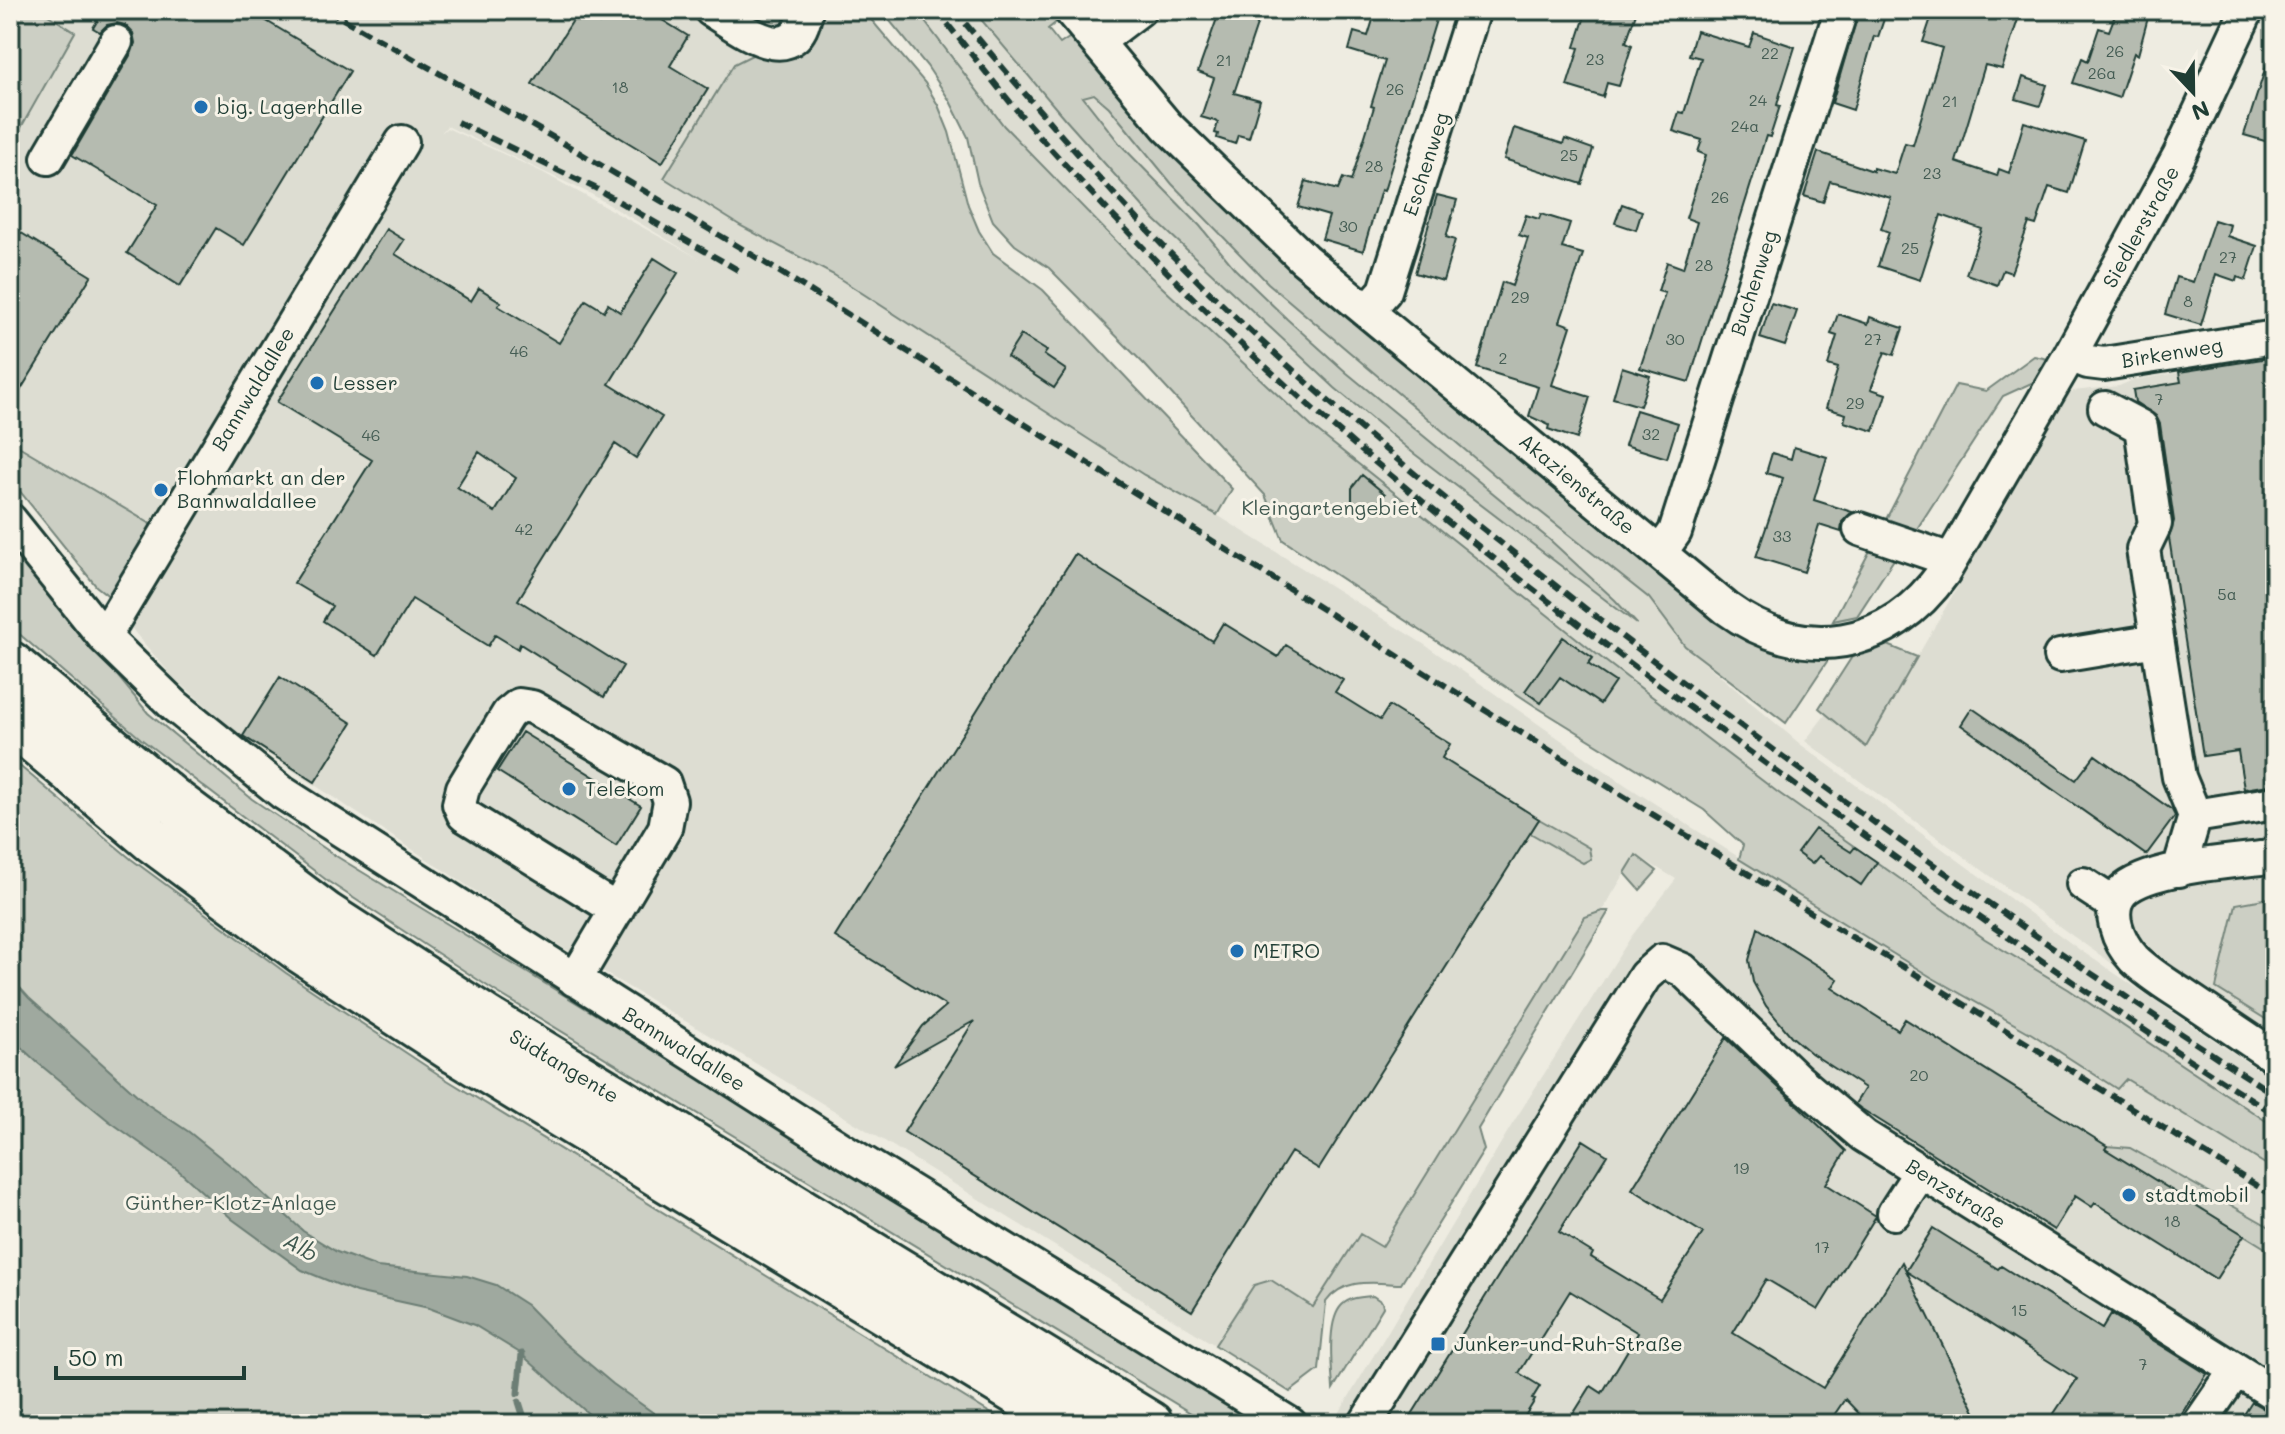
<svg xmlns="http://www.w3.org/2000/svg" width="2285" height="1434" viewBox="0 0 2285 1434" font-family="Mali,sans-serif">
  <rect width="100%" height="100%" fill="#eeece1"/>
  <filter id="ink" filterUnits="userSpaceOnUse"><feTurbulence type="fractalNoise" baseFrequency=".0125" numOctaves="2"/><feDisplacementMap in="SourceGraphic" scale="16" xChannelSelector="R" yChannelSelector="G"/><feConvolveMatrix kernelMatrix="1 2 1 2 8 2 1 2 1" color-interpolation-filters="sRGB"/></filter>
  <g filter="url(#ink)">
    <path fill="#ddddd2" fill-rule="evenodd" d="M40,10H821L817,36L790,59L762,57L734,64L664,179L741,226L834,275L1144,475L1217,515L1425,645L1627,786L1812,904L1931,977L2032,1034L2117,1089L2126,1079L2275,1170V1230L2130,1148L2105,1149L2275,1254V1373L2046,1233L2027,1259L2275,1406V1424H1342L1335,1420L1513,1123L1631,937L1676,879L1636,855L1602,911L1585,917L1381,1248L1360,1234L1313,1307L1271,1280L1254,1285L1215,1345L883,1140L542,935L242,737L173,677L136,634L110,597L149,523L10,441V147L75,32ZM447,126L591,194L700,259L542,172L447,128L441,133Z
      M916,10H973L1065,119L1154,219L1335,388L1412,452L1633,620L1615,600L1550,540L1347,373L1235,269L1200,226L1120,144L1082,97L1087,94H1094L1109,107L1173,184L1268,283L1504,483L1649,598L1685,646L1800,744L2080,950L2275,1081V1127L2068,989L1985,939L1776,791L1604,660L1312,427L1150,276L1004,126Z
      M2275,357V1078L2070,934L1805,741L1826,714L1866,746L2067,396L2073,391L2119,386L2133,380Z"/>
    <path fill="#cccfc4" stroke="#76867c" stroke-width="2" d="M10,10H40L75,32L10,147Z
      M757,10H787L783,23L772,27L762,23Z
      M821,10H863L925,83L938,105L949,132L968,205L979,231L993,253L1043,290L1232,489L1217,515L1144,475L834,275L741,226L664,178L734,64L754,54L771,59H790L817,36Z
      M881,10H916L1004,126L1150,276L1312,427L1604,660L1776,791L1985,939L2068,989L2275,1127V1170L2126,1079L2117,1089L2032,1034L1931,977L1739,859L1743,845L1704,810L1535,706L1283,540L1265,495L1144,364L1049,268L1015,245L993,221L978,183L968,137L950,101L927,66Z
      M973,10H1052L1059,20L1048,29L1060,44L1072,36L1649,558L1834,651L1786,723L1685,646L1649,598L1504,483L1268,283L1172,184L1109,107L1094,94L1083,97L1120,144L1200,226L1235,269L1287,319L1347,373L1550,540L1615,600L1637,624L1412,452L1335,388L1154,219L1065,119Z
      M2034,356L2048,359L2036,381L2003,396L1913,535L1883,525L1956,385L1986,391Z
      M10,441L149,523L154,531L110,597L96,586L10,479Z
      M1875,541L1900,550L1857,616L1833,621Z
      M10,545L148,713L252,799L336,856L731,1097L1259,1424H1209L495,991L329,882L141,739L10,626Z
      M1878,641L1917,657L1866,747L1819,708L1857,649Z
      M10,758L131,859L286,973L444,1078L1008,1424H10Z
      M1539,819L1589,848L1591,859L1583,863L1530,833Z
      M1636,855L1657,871L1640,890L1625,873Z
      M2275,897V1025L2216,988L2236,904Z
      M1602,911H1609L1478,1129L1484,1150L1401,1284C1374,1283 1344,1277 1326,1302L1319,1370L1290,1392L1215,1345L1254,1285L1271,1280L1313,1307L1360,1234L1382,1247L1585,917Z
      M2107,1146L2130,1148L2275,1230V1254L2105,1149Z
      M1373,1296L1382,1302L1383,1307L1333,1389C1332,1368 1326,1321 1342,1305C1350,1297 1362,1297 1373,1296Z"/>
    <path fill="#9fa99f" stroke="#6c7e74" stroke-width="2" d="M10,977L29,998L147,1104L189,1132L246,1178L303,1231L337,1252L377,1267L467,1276L496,1285L527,1305L563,1342L613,1384L669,1424H600L520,1353L474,1325L429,1308L356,1292L302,1270L232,1219L178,1170L109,1121L38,1063L10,1037Z"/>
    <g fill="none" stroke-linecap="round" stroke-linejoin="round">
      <path stroke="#6c7e74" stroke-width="7" d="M518,1393L522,1354
        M519,1402L526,1424"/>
    </g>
    <path fill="#b5bbb0" stroke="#1f3d34" stroke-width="2" fill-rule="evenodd" d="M104,10H248L350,71L244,245L216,228L180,286L127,253L157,205L72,155L132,52L135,43L133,33L125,25L117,23L107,25L100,32L93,28Z
      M606,10H646L688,36L670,66L708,89L662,163L532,84L579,11L599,23Z
      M1220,10H1241L1260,16L1234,93L1260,100L1249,138L1238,135L1235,144L1217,138L1218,134L1215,133L1218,122L1201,117L1214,78L1198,72Z
      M1376,10H1388L1404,15L1405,10H1439L1384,191L1381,190L1363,251L1322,239L1329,216L1298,207L1306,181L1338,190L1343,178L1351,181L1374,107L1371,106L1385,61L1349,50L1354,32L1368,36Z
      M1587,10H1637L1626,42L1632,45L1619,86L1607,83L1603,97L1567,86L1579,48L1575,47Z
      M1859,10H1887L1878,37L1874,36L1853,110L1832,103Z
      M1942,10H2021L2002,69L1985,65L1956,162L1997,176L1999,169L2009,173L2024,122L2085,141L2069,193L2049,187L2036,225L2029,223L2011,273L2003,270L1997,285L1966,274L1982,229L1941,215L1920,280L1878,266L1889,232L1881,229L1891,198L1830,181L1823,202L1804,196L1818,152L1873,171V168L1895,174L1905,143L1913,145L1942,48L1923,42L1932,15L1940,18Z
      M2117,10H2150L2138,55L2134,53L2119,98L2073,83L2082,58L2088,61L2099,28L2109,31Z
      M1696,31L1749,47L1754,33L1795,47L1780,94L1777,105L1780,106L1770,137L1766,136L1689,382L1640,368L1665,293L1658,291L1667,262L1683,268L1697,222L1686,218L1706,155L1698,152L1702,140L1673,131L1679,112L1684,113L1701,58L1689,55Z
      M2271,51L2275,52V144L2244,135Z
      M2023,77L2047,85L2040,106L2016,99Z
      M1514,128L1563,144L1565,139L1593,149L1582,184L1504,159Z
      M1437,195L1457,200L1446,237L1455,240L1443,281L1415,273Z
      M1622,204L1642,211L1636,230L1615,223Z
      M1541,214L1570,223L1562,248L1583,254L1560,322L1571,326L1552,385L1590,397L1577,439L1548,429L1549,425L1529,416L1538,387L1477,368L1502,282L1512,286L1528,238L1519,235L1526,215L1539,219Z
      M2214,220L2230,225L2227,236L2257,246L2246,280L2237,277L2236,281L2216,274L2201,325L2165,314L2176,277L2193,282Z
      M10,226L91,276L10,407Z
      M386,229L404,240L395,254L471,301L479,288L501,302L498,306L559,343L586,300L604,311L608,304L620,312L654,258L678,273L609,384L662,417L636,458L615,444L518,600L623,666L604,697L520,644L518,649L495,635L488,646L412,599L377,655L323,621L332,606L294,583L372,460L277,402ZM479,452L516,478L495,512L457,487Z
      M1771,303L1797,311L1785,346L1760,338Z
      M1838,314L1868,324L1870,317L1903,328L1894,355L1885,352L1871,389L1886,394L1874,431L1844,422L1846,414L1826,408L1838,368L1828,365L1837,336L1831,334Z
      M1021,335L1047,351L1044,355L1066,370L1054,388L1007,357Z
      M2275,357V784L2244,789L2238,751L2203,756L2169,538L2174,521L2160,424L2156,416L2135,402L2133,390L2181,382L2179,372Z
      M1622,367L1650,376L1640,406L1613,398Z
      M1636,410L1678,423L1667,458L1625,445Z
      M1794,447L1827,457L1814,500L1852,512L1842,522L1841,532L1819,525L1804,572L1756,557L1783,478L1766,473L1772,453L1791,459Z
      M1362,475L1385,494L1368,515L1352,503V488Z
      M1075,554L1212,641L1223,623L1278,657L1286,645L1343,680L1335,692L1380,720L1389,706L1450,744L1442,758L1539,819L1319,1169L1291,1152L1192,1311L904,1132L974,1021L894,1066L923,1026L946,1006L835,937Z
      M1563,637L1593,658L1588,664L1615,682L1600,704L1560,677L1541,703L1525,691Z
      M280,677L352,723L315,782L243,736Z
      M1972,708L2076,780L2095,755L2172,810L2175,816L2146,855L1961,725Z
      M522,732L641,806L616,846L497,771Z
      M1815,829L1851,852L1855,847L1877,862L1861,885L1819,856L1812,864L1797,853Z
      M1758,928L1838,979L1832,988L1898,1030L1905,1019L2107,1146L2105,1149L2244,1235L2216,1279L2095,1203L2092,1207L2075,1196L2054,1230L1860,1108L1855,1104L1865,1088L1811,1053L1791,1036L1766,1006L1753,982L1749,960Z
      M1726,1038L1846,1151L1826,1184L1876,1216L1818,1310L1766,1279L1733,1333L1823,1388L1902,1262L1981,1424H1869L1845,1399L1828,1424H1567L1591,1386L1602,1393L1638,1333L1570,1291L1519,1373L1540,1386L1532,1399L1535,1400L1520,1424H1406L1583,1140L1607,1155L1559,1232L1593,1253L1591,1257L1660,1299L1703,1233L1632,1189Z
      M1933,1228L1998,1269L2001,1266L2102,1329L2111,1314L2207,1374L2175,1424H2047L2077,1379L1906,1271Z
      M2252,1402L2275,1415V1424H2238Z"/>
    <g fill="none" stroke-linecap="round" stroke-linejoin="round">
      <g stroke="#1f3d34" stroke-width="38">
        <path id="minor" d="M711,10C742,29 796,73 806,10
          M1070,10L1167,126L1304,259L1726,608C1803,664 1889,650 1944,572L2070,355L2179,156L2247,10
          M1097,42L1139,10
          M48,158L116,42
          M1367,311L1385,291L1474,10
          M2070,355L2088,362L2104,364L2275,337
          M2105,408L2141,427L2155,524L2143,549L2179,777L2195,816
          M10,520L104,637L175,706L283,793L848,1153L1290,1424
          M1860,529L1951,560
          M1660,553L1675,532L1841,10
          M104,637L402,142
          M2060,656L2157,640
          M2275,852L2271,857C2236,861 2146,867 2122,892C2105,911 2119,943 2134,959C2148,973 2166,984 2183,995C2214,1016 2244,1036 2275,1057
          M2179,870L2195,816L2275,803
          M2083,884L2115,905
          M575,980L665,828L670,801L664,783L543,713L532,707L519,705L508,714L463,788L459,804L464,815L617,910
          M1894,1213L1921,1171
          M1365,1424L1645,976L1662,961L1683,970L1798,1080L1864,1136L2275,1394
          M2199,1424L2236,1370"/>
      </g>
      <g stroke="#1f3d34" stroke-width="50">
        <path id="highway" d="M10,664L171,799L326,915L485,1018L1150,1424
          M10,720L151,839L302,951L457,1052L1069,1424"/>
      </g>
      <use href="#minor" stroke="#f7f3e8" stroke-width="32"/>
      <use href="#highway" stroke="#f7f3e8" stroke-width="44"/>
      <path stroke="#1f3d34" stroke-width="6" stroke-dasharray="12 6" stroke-linecap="butt" d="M327,10L563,143L746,251L1826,922L1912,972L2275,1197
        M936,10C973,55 1008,102 1047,145C1114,218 1183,291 1256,358C1421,509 1603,644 1784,777C1945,894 2106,1009 2275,1114
        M954,10C1034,105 1114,199 1202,285C1330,410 1471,521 1612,629C1827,793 2048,948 2275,1095
        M457,122L595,188L743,273"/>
    </g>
  </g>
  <g fill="#1f6fb2" stroke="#f7f3e8" stroke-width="3">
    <circle cx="201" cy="107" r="8"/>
    <circle cx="317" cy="383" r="8"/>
    <circle cx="161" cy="490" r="8"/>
    <circle cx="569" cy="789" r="8"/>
    <circle cx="1237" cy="951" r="8"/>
    <circle cx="2129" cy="1195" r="8"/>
    <rect x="1430" y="1336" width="16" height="16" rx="4"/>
  </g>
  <g text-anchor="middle" stroke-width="6" stroke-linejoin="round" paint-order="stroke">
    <g font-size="16" fill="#445c53">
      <text x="2115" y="57">26</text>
      <text x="1770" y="59">22</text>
      <text x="1595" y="65">23</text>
      <text x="1224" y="66">21</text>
      <text x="2102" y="79">26a</text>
      <text x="620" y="93">18</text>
      <text x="1395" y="95">26</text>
      <text x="1758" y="106">24</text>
      <text x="1950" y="107">21</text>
      <text x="1745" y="132">24a</text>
      <text x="1569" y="161">25</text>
      <text x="1374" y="172">28</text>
      <text x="1932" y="179">23</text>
      <text x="1720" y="203">26</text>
      <text x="1348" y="232">30</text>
      <text x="1910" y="254">25</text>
      <text x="2228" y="263">27</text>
      <text x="1704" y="271">28</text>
      <text x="1520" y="303">29</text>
      <text x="2188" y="307">8</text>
      <text x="1675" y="345">30</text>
      <text x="1873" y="345">27</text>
      <text x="519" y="357">46</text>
      <text x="1503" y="364">2</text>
      <text x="2159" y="405">7</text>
      <text x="1855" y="409">29</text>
      <text x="1651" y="440">32</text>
      <text x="371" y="441">46</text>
      <text x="524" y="535">42</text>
      <text x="1782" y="542">33</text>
      <text x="2227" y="600">5a</text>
      <text x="1919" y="1081">20</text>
      <text x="1741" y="1174">19</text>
      <text x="2172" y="1227">18</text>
      <text x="1822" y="1253">17</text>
      <text x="2019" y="1316">15</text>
      <text x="2143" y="1370">7</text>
    </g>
    <g font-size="20" fill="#1f3d34" stroke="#f7f3e8" text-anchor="start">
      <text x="217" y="114">big. Lagerhalle</text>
      <text x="333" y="390">Lesser</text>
      <text x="177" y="485">Flohmarkt an der<tspan x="177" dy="23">Bannwaldallee</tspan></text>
      <text x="585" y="796">Telekom</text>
      <text x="1253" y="958">METRO</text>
      <text x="2145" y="1202">stadtmobil</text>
      <text x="1454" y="1351">Junker-und-Ruh-Straße</text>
    </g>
    <g font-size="20" fill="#1f3d34" stroke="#f7f3e8">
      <text transform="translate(1426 164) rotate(-72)" y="7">Eschenweg</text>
      <text transform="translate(2141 227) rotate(-61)" y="7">Siedlerstraße</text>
      <text transform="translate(1754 283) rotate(-72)" y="7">Buchenweg</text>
      <text transform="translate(2172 353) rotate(-9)" y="7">Birkenweg</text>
      <text transform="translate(253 389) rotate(-59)" y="7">Bannwaldallee</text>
      <text transform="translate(1577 484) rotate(40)" y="7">Akazienstraße</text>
      <text transform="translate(684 1049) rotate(32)" y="7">Bannwaldallee</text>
      <text transform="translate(564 1066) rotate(31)" y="7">Südtangente</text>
      <text transform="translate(1956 1194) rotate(32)" y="7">Benzstraße</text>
    </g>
    <g font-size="20" fill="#425a51" stroke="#f7f3e8">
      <text x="1330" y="515">Kleingartengebiet</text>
      <text x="231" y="1210">Günther-Klotz-Anlage</text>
    </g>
    <g font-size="22" font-style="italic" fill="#3f584f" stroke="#f7f3e8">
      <text transform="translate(301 1247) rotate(29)" y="8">Alb</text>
    </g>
  </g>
  <rect width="2285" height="1434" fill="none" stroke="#f7f3e8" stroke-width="40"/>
  <rect x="20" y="20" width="2245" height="1394" fill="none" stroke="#1f3d34" stroke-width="3" filter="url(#ink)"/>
  <g transform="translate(2193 92) rotate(158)" stroke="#f7f3e8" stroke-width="6" paint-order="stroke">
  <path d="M0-6L14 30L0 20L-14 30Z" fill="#1f3d34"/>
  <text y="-12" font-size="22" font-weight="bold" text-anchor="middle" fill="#1f3d34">N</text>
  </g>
  <path d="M56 1366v12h188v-12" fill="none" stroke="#1f3d34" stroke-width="4"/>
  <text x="68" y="1366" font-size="24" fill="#1f3d34" stroke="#f7f3e8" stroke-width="6" paint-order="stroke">50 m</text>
</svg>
